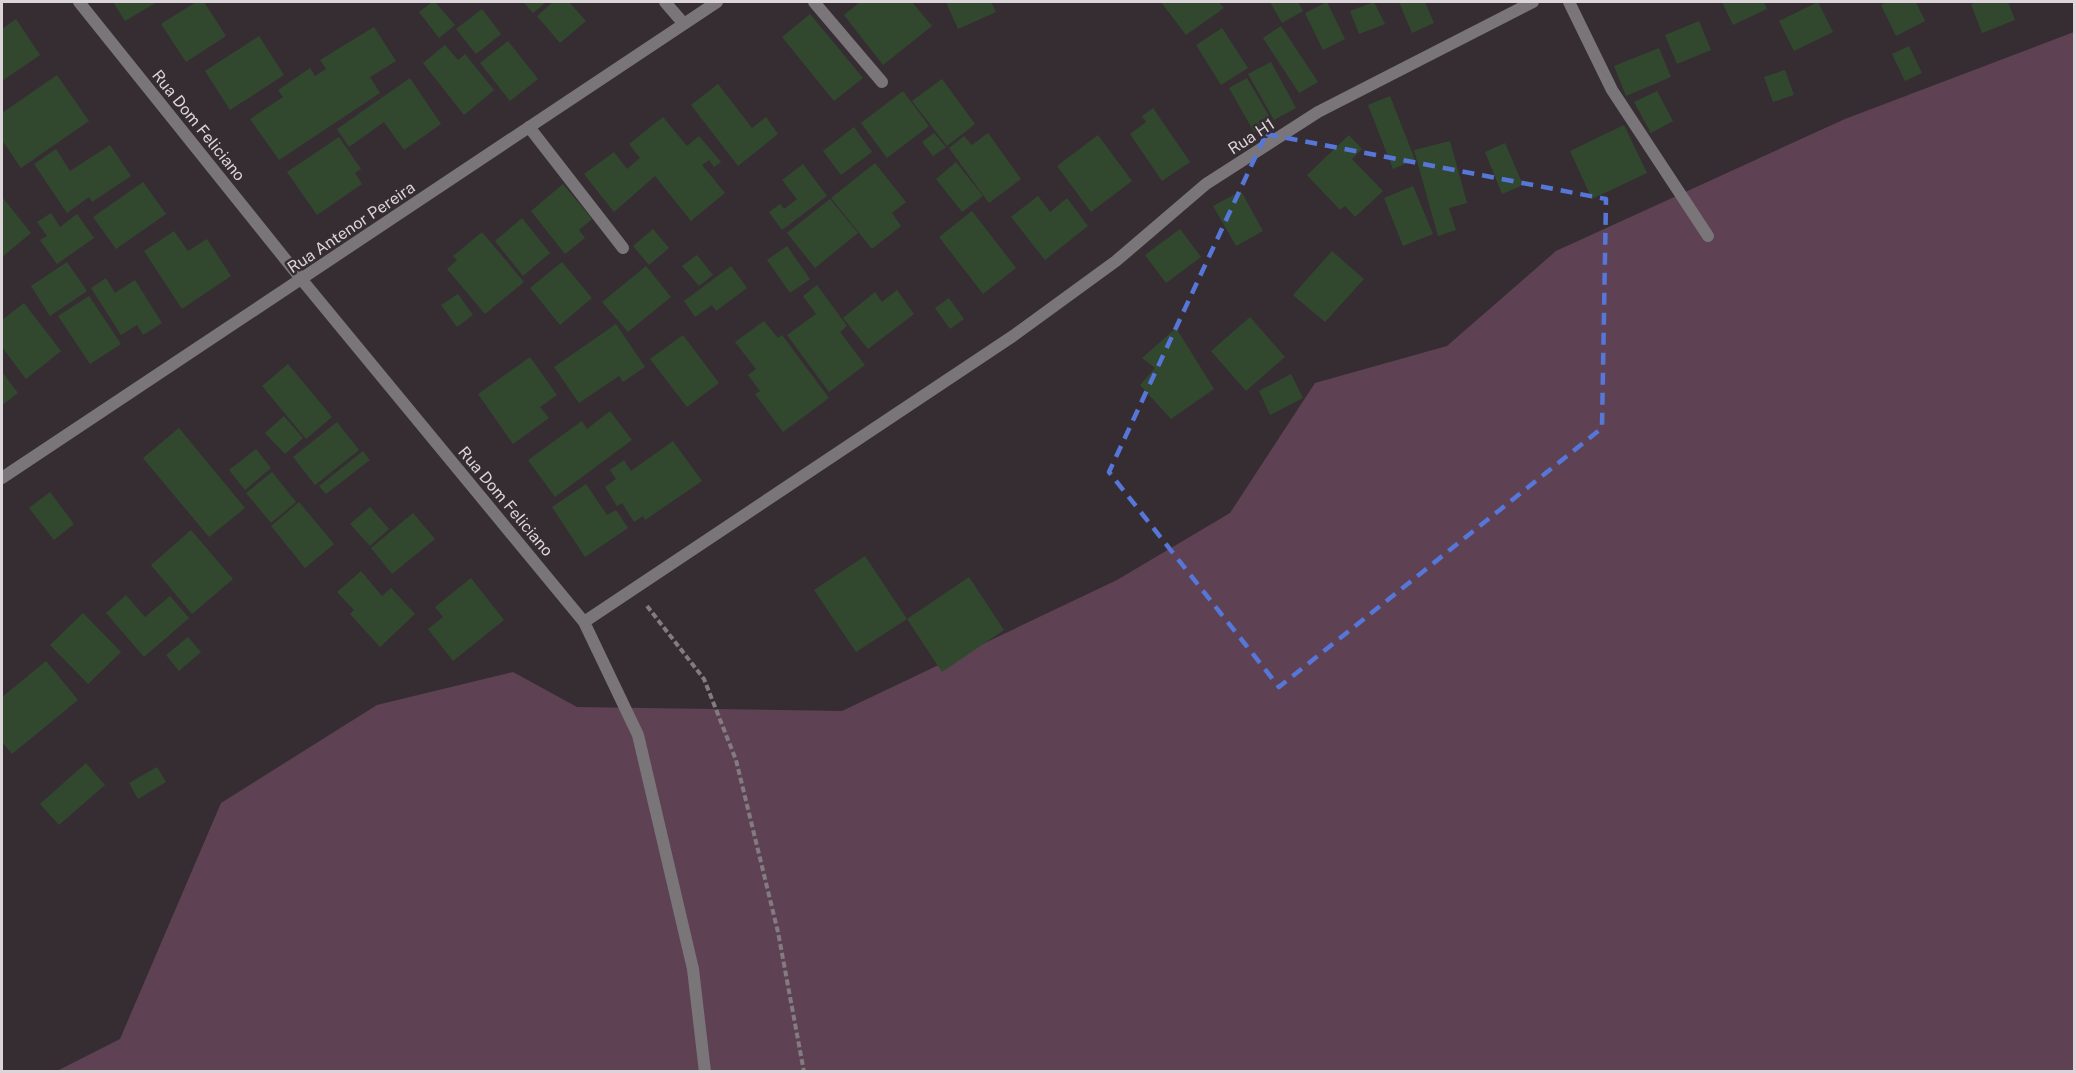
<svg xmlns="http://www.w3.org/2000/svg" width="2076" height="1073" viewBox="0 0 2076 1073" font-family="'Public Sans',sans-serif">
  <rect width="100%" height="100%" fill="#362d33"/>
  <path fill="#5e4254" d="M2074,32V1071L55,1072L120,1039L221,803L377,705L513,672L577,707L842,711L1117,580L1230,513L1315,383L1447,346L1556,251L1845,119Z"/>
  <path fill="#31482f" d="M113,2H157L125,21Z
    M196,2H204L226,36L186,62L161,24Z
    M432,2H435L455,25L439,38L419,12Z
    M523,2H546L533,13Z
    M553,2H569L586,21L560,43L537,16Z
    M860,2H912L932,26L883,65L844,15Z
    M946,2H991L996,12L958,29Z
    M1161,2H1219L1224,8L1186,35Z
    M1270,2H1298L1303,11L1282,23Z
    M1327,2L1345,39L1323,50L1305,13Z
    M1374,2L1385,24L1359,34L1350,11Z
    M1399,2H1425L1434,23L1412,33Z
    M1722,2H1764L1767,9L1733,25Z
    M1818,2L1833,32L1794,51L1779,21Z
    M1887,2H1916L1925,21L1896,36L1881,5Z
    M1978,2H2008L2015,20L1982,33L1971,4Z
    M482,9L501,34L476,54L456,29Z
    M810,14L863,78L834,101L782,37Z
    M16,19L40,55L2,81V29Z
    M1699,21L1711,50L1677,64L1665,35Z
    M1281,26L1318,82L1299,93L1263,38Z
    M374,27L396,61L370,77L380,93L279,160L250,119L283,97L278,90L310,68L315,76L326,69L320,60Z
    M1222,28L1248,68L1221,85L1196,45Z
    M259,36L284,75L230,110L205,71Z
    M508,41L538,79L510,101L480,63Z
    M445,45L458,60L465,54L494,90L464,115L423,63Z
    M1909,46L1922,73L1905,81L1892,54Z
    M1659,48L1671,77L1626,96L1614,66Z
    M1271,62L1296,108L1274,120L1248,74Z
    M1785,70L1794,95L1773,102L1764,77Z
    M57,75L89,121L21,168L2,140V113Z
    M410,78L441,124L404,150L384,122L349,147L337,129Z
    M1247,78L1272,121L1254,132L1229,88Z
    M942,79L975,124L947,146L912,101Z
    M718,84L752,128L766,117L778,134L738,166L691,105Z
    M903,91L929,126L887,158L861,123Z
    M1657,91L1673,121L1651,133L1634,102Z
    M1390,96L1415,160L1393,169L1368,105Z
    M1153,108L1190,162L1162,181L1130,134L1146,122L1142,116Z
    M663,117L687,146L699,136L721,162L714,167L709,160L702,165L725,193L691,221L655,176L614,212L584,174L614,152L627,169L640,158L629,144Z
    M1624,125L1647,173L1592,199L1570,151Z
    M854,127L872,152L841,175L823,151Z
    M934,133L946,147L933,156L922,142Z
    M988,133L1021,179L989,203L949,148L964,136L972,145Z
    M1098,135L1132,181L1091,212L1057,166Z
    M1349,135L1362,149L1352,159L1383,191L1355,217L1345,206L1340,210L1307,175Z
    M339,137L361,169L355,173L362,184L317,215L287,172Z
    M1450,141L1467,203L1449,208L1456,230L1438,236L1414,150Z
    M1505,143L1523,185L1502,194L1485,152Z
    M110,145L131,176L92,202L89,197L67,213L34,164L56,149L70,171Z
    M956,162L983,196L962,212L936,179Z
    M875,163L906,202L892,213L901,226L872,249L831,198Z
    M803,164L827,196L782,230L769,212L780,204L784,209L797,199L782,180Z
    M143,182L166,214L116,249L93,217Z
    M563,184L592,219L579,230L585,238L565,254L531,211Z
    M1413,186L1433,234L1403,246L1384,198Z
    M1241,191L1263,231L1236,246L1213,206Z
    M1038,196L1050,212L1067,198L1088,226L1045,260L1011,217Z
    M2,197L31,233L2,257Z
    M830,199L858,233L815,268L787,233Z
    M972,211L1016,268L983,294L939,237Z
    M51,213L60,227L77,214L94,238L57,264L40,240L47,236L37,222Z
    M522,218L550,253L523,276L495,241Z
    M653,229L669,248L649,265L633,246Z
    M1180,229L1201,257L1166,283L1145,255Z
    M174,231L188,251L207,239L231,276L182,309L144,251Z
    M482,232L524,282L485,314L447,269L457,260L453,256Z
    M787,246L810,279L790,293L767,260Z
    M1332,251L1364,279L1325,322L1293,295Z
    M697,255L713,275L699,286L682,266Z
    M67,262L87,291L50,316L31,286Z
    M562,262L592,298L560,325L530,288Z
    M646,266L671,297L628,332L602,302Z
    M731,266L747,288L716,311L712,305L695,317L684,301Z
    M106,278L115,293L135,280L162,323L143,335L137,325L121,335L91,288Z
    M817,285L847,326L840,332L865,365L829,392L787,335L816,314L803,296Z
    M897,290L914,314L868,349L843,318L875,292L882,302Z
    M458,294L473,315L457,327L441,305Z
    M89,296L121,344L90,364L58,316Z
    M949,298L964,319L950,329L935,308Z
    M24,303L61,351L26,379L2,347V320Z
    M1250,317L1285,357L1246,391L1211,351Z
    M764,321L778,338L782,335L829,398L783,432L755,394L760,391L748,375L756,369L735,342Z
    M616,324L645,367L623,382L619,376L579,403L554,367Z
    M1176,328L1214,389L1171,419L1140,385L1155,368L1142,358Z
    M683,335L719,383L687,407L650,359Z
    M530,357L557,395L540,407L549,418L513,444L478,394Z
    M288,364L332,417L306,439L262,386Z
    M2,372L18,393L2,405Z
    M1291,374L1303,398L1270,415L1259,391Z
    M610,411L632,440L555,497L528,460L582,421L587,429Z
    M284,416L303,438L285,454L265,433Z
    M337,422L359,450L315,485L293,457Z
    M179,428L245,508L209,537L143,458Z
    M673,441L702,481L645,520L643,516L634,522L622,503L617,506L605,487L616,479L610,470L624,460L631,471Z
    M256,449L271,468L245,490L229,470Z
    M363,451L370,460L326,494L319,486Z
    M272,472L296,502L271,523L246,493Z
    M586,484L607,515L616,510L628,528L585,557L552,507Z
    M50,492L74,524L54,540L29,508Z
    M299,502L334,544L305,568L271,526Z
    M370,507L389,529L370,546L350,524Z
    M413,513L435,539L392,574L371,548Z
    M191,530L233,579L192,614L151,565Z
    M865,556L907,619L969,577L1004,630L942,672L907,619L856,652L814,590Z
    M361,571L382,596L391,588L415,614L380,647L350,614L354,610L337,592Z
    M471,578L504,620L453,661L428,629L443,617L435,607Z
    M126,595L145,617L170,596L189,618L144,657L106,613Z
    M83,613L121,652L88,684L50,645Z
    M188,637L201,652L179,671L166,655Z
    M46,661L78,700L12,754L2,742V697Z
    M86,763L105,785L59,825L40,804Z
    M157,767L166,782L138,799L129,783Z"/>
  <g fill="none" stroke-linecap="round" stroke-linejoin="round">
    <path stroke="#827b80" stroke-width="4" stroke-dasharray="6 3" stroke-linecap="butt" d="M647,606L704,679L736,760L778,932L804,1072"/>
    <path stroke="#7a7578" stroke-width="12" d="M814,2L882,82
      M1569,2L1612,90L1708,236
      M529,127L623,248"/>
    <path stroke="#7a7578" stroke-width="12" d="M79,2L302,280L584,622L638,735L693,969L705,1072
      M665,2L684,24
      M2,478L717,2
      M584,622L1013,336L1116,261L1206,184L1318,112L1533,2"/>
  </g>
  <path fill="none" stroke="#5676d8" stroke-width="4.5" stroke-dasharray="12 8" stroke-linejoin="round" d="M1266,134L1606,199L1602,428L1279,687L1109,472Z"/>
  <g text-anchor="middle" stroke-width="5" stroke-linejoin="round" paint-order="stroke">
    <g font-size="16" fill="#dbd5d9" stroke="#362d33">
      <text transform="translate(199 125) rotate(51)" y="6">Rua Dom Feliciano</text>
      <text transform="translate(1251 136) rotate(-33)" y="6">Rua H1</text>
      <text transform="translate(351 227) rotate(-34)" y="6">Rua Antenor Pereira</text>
      <text transform="translate(506 501) rotate(50)" y="6">Rua Dom Feliciano</text>
    </g>
  </g>
  <rect width="2076" height="1073" fill="none" stroke="#dbd5d9" stroke-width="6"/>
</svg>
